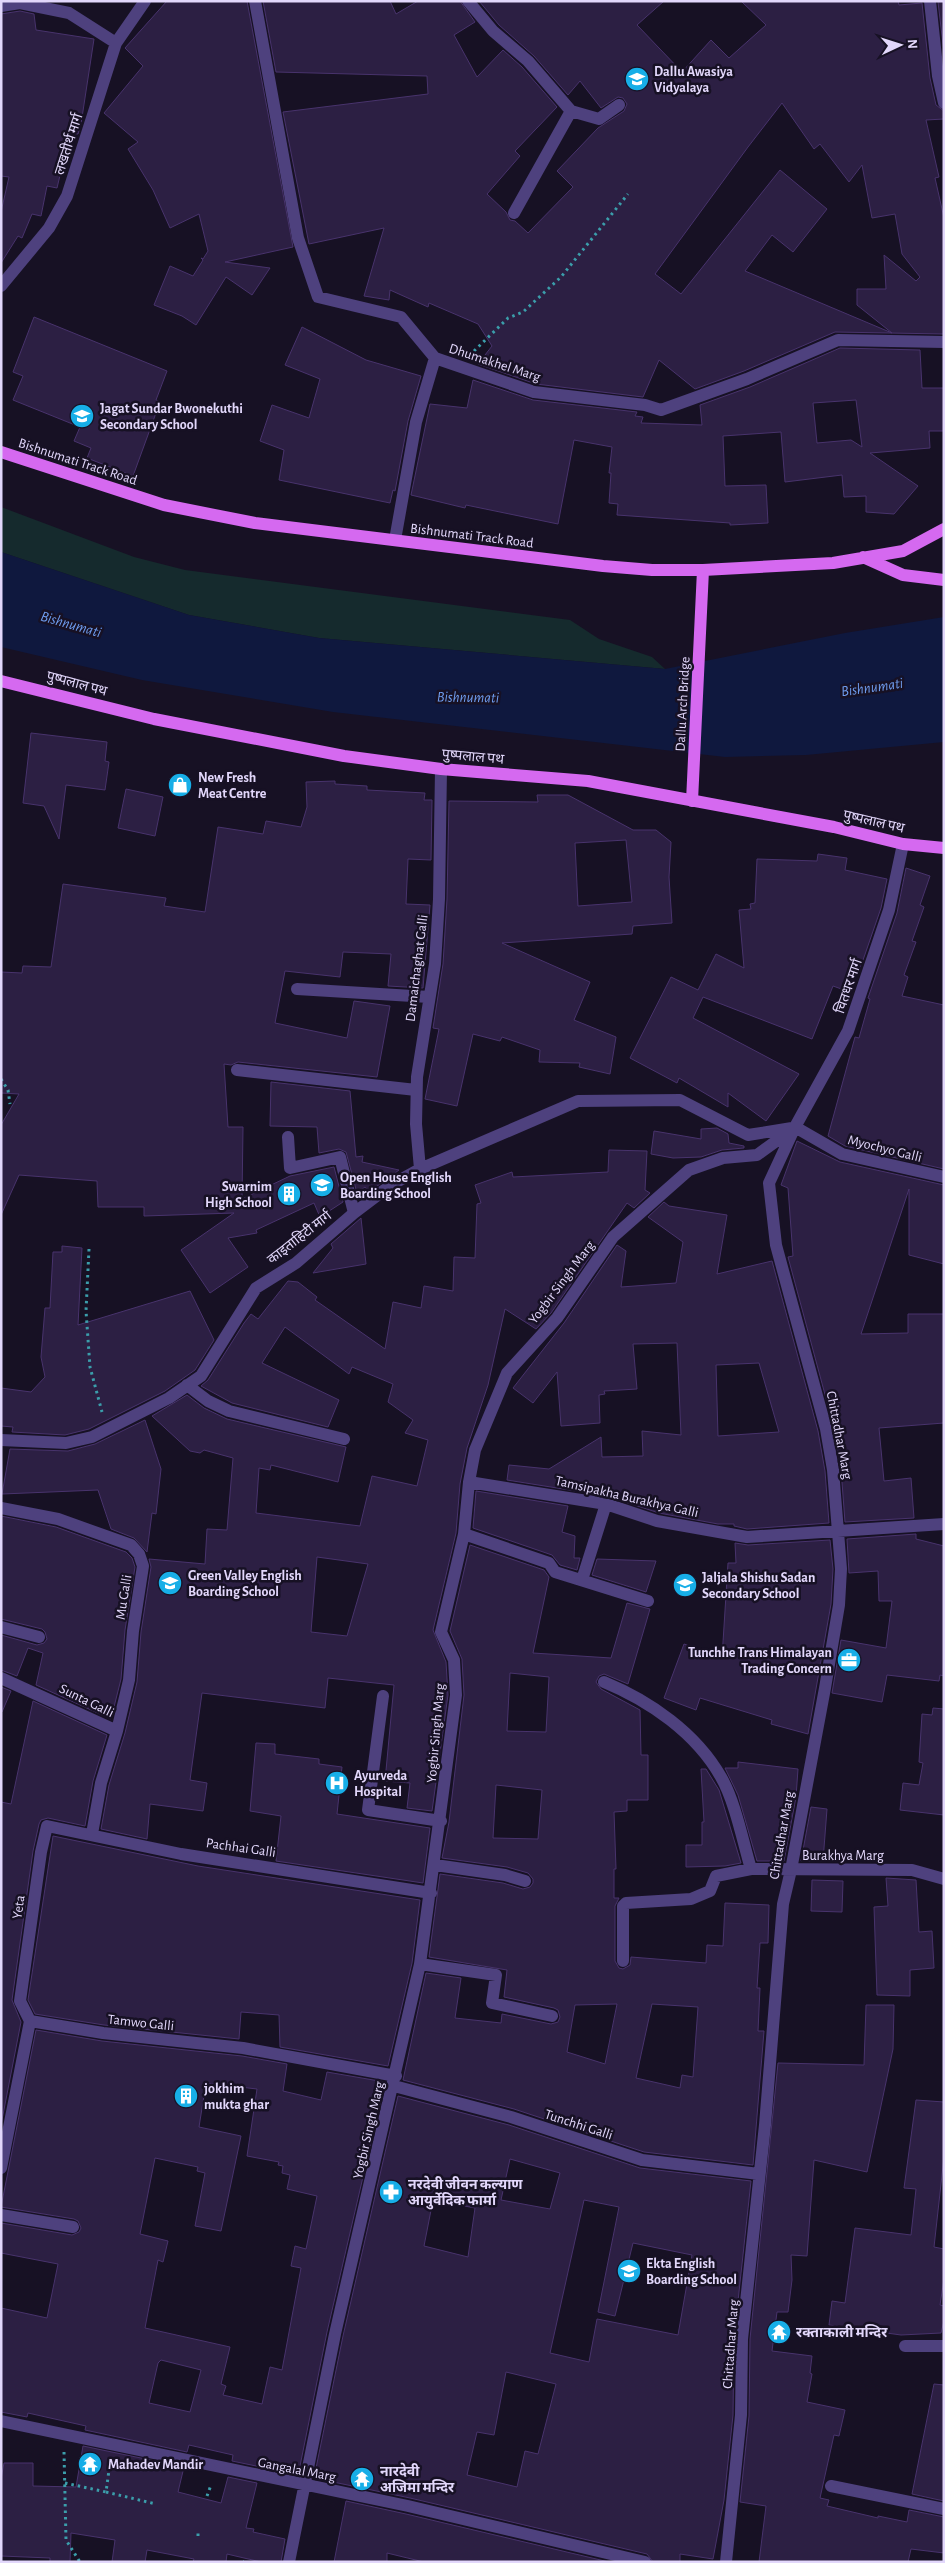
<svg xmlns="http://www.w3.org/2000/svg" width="945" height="2563" viewBox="0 0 945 2563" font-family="'Alegreya Sans','Noto Sans Devanagari',sans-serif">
  <rect width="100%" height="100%" fill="#171124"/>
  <path fill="#152a2d" d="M1,507L134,557L185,570L570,620L599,639L652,657L665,669L319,638L189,615L1,552Z"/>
  <path fill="#0f183e" d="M1,552L189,615L319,638L665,669L845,633L944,617V742L806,755L725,757L333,712L142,680L1,647Z"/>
  <path fill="#2c1f43" stroke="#48336c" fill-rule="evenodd" d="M167,1H247L293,247L225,262L270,268L252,295L226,277L196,325L182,316L154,305L170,266L193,276L203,260L201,258L203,259L208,251L199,214L170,228L153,190L128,149L138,142L104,113L143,66L125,48Z
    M263,1H390L396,14L418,1H460L475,22L454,35L477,77L503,50L522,67L557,107L515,151L520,156L487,194L506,212L510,220L515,221L528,233L573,187L557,171L598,128L624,111L627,104L623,98L618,97L601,108L580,81L568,95L534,56L499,25L479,1H664L637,25L682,72L711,40L729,58L766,25L741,1H898L899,5L922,3L930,78L936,105L944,111V119L926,120L939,177L935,178L944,218V334L835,332L744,371L695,389L659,360L643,397L536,384L478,364L492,346L478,324L429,303L428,307L390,290L389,300L364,296L384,228L309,244L283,112L428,94L427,76L276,72ZM782,103L814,149L820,144L849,182L862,165L872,218L895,214L902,254L920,277L916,281L884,255L886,289H857V305L892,333L745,271L772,235L793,252L827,209L780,170L681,294L655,274L748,147Z
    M944,1V53L938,2Z
    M20,11L34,14L36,30L94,39L81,124L78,134L70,133L57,188L47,186L41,216L32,214L22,238L18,236L1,263V212L9,177L1,176V14Z
    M34,317L167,371L156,400L160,402L133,476L87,458L91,448L74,441L80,427L13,400L23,376L13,372Z
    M302,327L366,360L421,376L408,421L395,491L393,490L390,503L279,480L284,450L260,441L272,405L309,418L320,379L285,365Z
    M840,348L920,350L922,388H944V431H929L930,448L870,453L918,486L894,514L866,512V496L844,497L842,475L785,482L781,432L723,436L725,486L766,485L768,523L730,525V523L617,515L618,504L609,503L611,473H609L612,447L574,440L558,524L466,505L465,508L411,495L430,404L467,408L473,380L533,400L637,412L635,416L643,417L641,423L702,425L700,405L750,387ZM856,400L862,447L851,440L817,443L813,403Z
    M31,733L107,742L105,761L109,762L105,790L66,785L59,839L44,806L23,803Z
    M335,781V784L367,786V790L425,793L424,800H432L431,860L408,859L406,904L430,905L423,988L388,986L391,954L343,952L340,977L285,971L275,1023L347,1038L354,1001L390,1006L377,1077L238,1062L231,1065L224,1064L228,1127H243L242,1199L290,1176L334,1167L343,1202L320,1217L314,1203L256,1230L257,1233L228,1238L248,1267L210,1293L181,1250L234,1213L144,1216V1207H98L97,1181L19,1175L1,1215V1125L19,1094L1,1093V972L22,973L23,966L51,967L63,884L166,898L164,906L205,912L218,827L263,834L266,821L301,827L307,807L306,782Z
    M126,789L163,797L155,836L118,828Z
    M537,795H568L633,830H656L671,842L669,877L672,923L633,926L632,934L502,943L590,982L574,1020L616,1037L610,1074L579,1067L580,1063L539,1062L540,1050L502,1037L500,1041L473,1034L457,1106L425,1099L439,1029L433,1028L443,964L447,899L449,801L538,802ZM626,840L632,902L578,906L575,843Z
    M818,854L847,858L845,870L887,879L881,908L862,963L847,991L833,986L812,1039L703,997L693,1018L799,1074L766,1121L728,1093V1107L679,1078L677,1083L630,1058L671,977L698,990L716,954L744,968L739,910L751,909L750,904L755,903L757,859L817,861Z
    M906,868L930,876L920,905L924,907L912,941L916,942L904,975L908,977L902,996L944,1005V1169L845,1146L828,1136L855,1037L859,1038L870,999L868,998L897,913Z
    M271,1082L350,1091L356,1157L363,1156L362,1162L399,1170L369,1192L365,1187L357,1193L346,1152L339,1149L319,1153L317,1127L270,1126Z
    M717,1128L728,1134L729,1143L744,1146V1148L722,1150L701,1157L673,1158L651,1154L654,1131L701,1139V1129Z
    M797,1141L840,1162L944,1185V1264L909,1255V1189L861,1334L908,1333V1314H944V1423L879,1428L884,1481L911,1478L914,1518L845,1522L841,1469L834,1428L788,1257L793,1256L788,1188L781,1185Z
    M609,1150L647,1151L645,1190L650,1193L634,1208L627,1203L551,1313L536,1329L505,1309L488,1385L467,1448L460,1484L456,1533L433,1630L446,1662L448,1695L432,1811L407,1808L410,1783L385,1781L394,1685L328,1678L325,1708L202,1693L190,1780L207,1783L203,1811L150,1804L147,1839L101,1829L109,1785L125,1733L137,1682L141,1632L151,1567L149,1559L205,1564L207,1529L227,1530L233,1458L204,1450L200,1453L190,1451L152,1416L187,1395L204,1408L227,1419L346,1447L338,1482L271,1465L270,1470L259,1468L256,1513L360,1526L372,1476L417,1486L428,1440L405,1433L413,1420L388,1402L393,1384L352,1367L349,1374L285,1327L262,1363L339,1400L328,1427L232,1403L201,1386L208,1380L244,1323L251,1314L258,1319L288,1281L298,1282L317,1297L315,1300L385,1349L393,1302L421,1308L424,1286L453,1291L454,1257L475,1258L477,1204L481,1203L475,1185L512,1172L513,1177L608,1172ZM317,1557L368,1564L347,1636L311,1632Z
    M664,1202L669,1206L727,1215L717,1274L772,1261L818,1431L825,1471L829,1523L747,1529L734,1526V1524H718L659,1513L607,1496L507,1480L509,1465L549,1469L601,1437L602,1457L643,1456L642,1431L681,1435L677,1343L633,1344L637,1389L604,1391L605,1394L599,1395L600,1423L561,1426L557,1372L533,1403L513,1388L564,1323L617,1245L626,1251L621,1287L676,1283L683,1242L648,1217ZM759,1363L779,1432L718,1436L716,1365Z
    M361,1218L366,1264L313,1273L333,1248L331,1244Z
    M62,1246L82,1248L78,1325L190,1291L214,1340L195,1370L165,1391L89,1429L65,1435L12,1432L13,1427L1,1426V1388L31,1392L45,1377L41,1357L45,1308H50L53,1252H62Z
    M145,1420L161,1469L156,1514L152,1513L147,1552L134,1538L111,1529L98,1490L2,1494L10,1449L68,1451L95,1444Z
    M476,1491L568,1506L562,1532L575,1536L574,1558H580L577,1570L560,1565L552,1555L473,1528Z
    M1,1516L56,1527L126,1552L132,1558L135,1567L125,1630L121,1679L111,1719L36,1685L43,1653L28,1648L17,1676L1,1670V1635L37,1645L44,1643L47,1639L45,1632L42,1629L1,1619Z
    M916,1534V1539L944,1546V1676L940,1675L939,1681L887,1675L882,1702L832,1693L841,1640L886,1648L892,1601H879L878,1571L849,1573L847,1539Z
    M830,1540L833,1569L831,1604L808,1734L771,1724L772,1720L700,1698L696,1710L664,1698L684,1644L722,1658L728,1563H736L735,1543L748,1545Z
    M470,1545L544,1570L549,1577L533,1653L611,1658L627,1603L650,1609L628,1684L604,1674L599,1676L596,1682L601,1689L640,1710L641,1755H648V1800H627V1811L614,1812L616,1869H614V1898H619L615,1906V1961L619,1968L623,1969L630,1965L631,1957L706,1963L707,1945L723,1946L725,1903L769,1905L768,1943H760L757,1988H760L758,2031H764L753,2165L644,2152L514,2109L403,2080L426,1973L461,1978L455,2018L501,2023L502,2014L551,2024L558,2022L560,2017L558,2010L554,2008L504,1997L507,1970L429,1957L440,1874L503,1883L523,1889L530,1887L533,1883V1879L528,1873L507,1867L442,1858L449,1822L464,1695L462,1659L450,1631ZM510,1673L549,1677L546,1732L507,1731ZM496,1785L542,1790L538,1839L493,1838ZM617,2004L605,2064L567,2052L575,2005ZM652,2004L698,2007L693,2077L682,2075L680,2088L636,2078Z
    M597,1559L656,1561L646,1592L592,1575Z
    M1,1687L11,1691L2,1712L1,1711Z
    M33,1701L107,1735L93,1781L85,1826L48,1818L41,1820L39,1824L33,1851L12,2000L21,2022L1,2125V1802L11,1804Z
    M933,1708L944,1709V1815L900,1810L903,1783L919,1785L923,1763L919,1762L922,1714L932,1715Z
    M256,1743L275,1744V1754L319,1759V1764L342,1767L337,1814L430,1828L423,1883L276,1861L281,1816L250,1811Z
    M738,1762L798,1769L796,1797L784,1861H757L738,1795L725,1768H738Z
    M701,1769H706L719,1790L741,1863L725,1866L686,1867V1845H702V1822H704Z
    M811,1807L827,1809L823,1861H801Z
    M53,1836L198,1866L420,1900L412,1963L388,2066L280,2047L279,2015L241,2012L239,2039L104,2025L35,2014L28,2000Z
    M886,1878L916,1880L919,1932L932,1931L934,1968L910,1970V1996L877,1995L874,1907L888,1906Z
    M812,1880L843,1881L842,1912L811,1911Z
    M866,2005H894L893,2049L867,2172L814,2160L807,2256L791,2255L792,2280L788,2312H777L772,2351L812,2356L810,2373L812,2374L807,2402L845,2410L839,2436L834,2435L820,2498L829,2500L827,2506L878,2518V2516L907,2522L909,2510L944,2517V2553L911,2549L908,2562H759L766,2506L740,2502L749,2416L750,2339L778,2063L864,2065Z
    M36,2030L102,2041L242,2056L287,2064L283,2091L321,2100L327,2072L385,2082L327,2332L299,2471L262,2462L261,2467L232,2461L233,2455L189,2445L187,2452L85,2430L86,2426L28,2413L27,2417L1,2412V2308L47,2318L58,2264L1,2253V2223L72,2235L79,2232L81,2228L78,2221L74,2219L1,2207ZM206,2083L257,2089L247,2156L279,2162L278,2165L283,2166L282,2173L290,2175L287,2189L317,2196L306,2249L295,2246L291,2266L301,2268L282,2370L270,2367L262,2404L223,2395L226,2386L221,2384L230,2347L145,2328L158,2260L163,2262L168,2241L140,2234L155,2158L198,2167L197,2171L205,2173L195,2226L221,2231L241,2136L199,2127ZM161,2360L201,2370L190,2412L149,2403L158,2363Z
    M398,2096L509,2125L640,2168L751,2181L734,2338L733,2415L724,2500L713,2559L680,2554V2562H653L647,2554L410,2498L314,2478L343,2336ZM510,2159L560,2173L550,2209L501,2200ZM433,2200L475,2208L468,2257L424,2246ZM584,2200L619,2207L598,2312L615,2316L633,2243L692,2255L678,2335L597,2319L589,2362L550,2353ZM506,2372L556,2384L538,2454L525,2451L517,2487L467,2475L477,2432L494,2435Z
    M916,2100L944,2102V2157L934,2247L944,2249V2279L940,2305L944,2306V2321L941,2333L901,2335L829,2325L832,2301L845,2303L855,2228L911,2235L916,2189L904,2188Z
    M934,2384L944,2385V2501L912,2494Z
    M83,2446L184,2467L178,2492L221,2503L228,2477L257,2483L246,2528L254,2529L253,2532L285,2539L281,2562H261L227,2554L226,2562H193L194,2559L147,2550L145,2562H112L115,2540L71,2533L70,2562H50V2558L1,2556V2479L4,2463H33V2486L76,2487Z
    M346,2501L406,2514L609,2562H424L387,2553V2562H334Z"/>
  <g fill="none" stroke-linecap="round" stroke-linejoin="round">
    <path stroke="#3b9eab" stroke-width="3" stroke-dasharray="2.5 4" stroke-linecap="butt" d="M474,351L508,318L523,312L561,277L628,194
      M1,1079L8,1090L10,1104
      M89,1249L86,1311L90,1367L102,1412
      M64,2452L66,2540L80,2562
      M65,2483L106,2492L110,2463
      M106,2492L156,2504
      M207,2496L211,2485
      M198,2536V2531
      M243,2562H244"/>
    <path stroke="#4e417e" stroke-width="12" d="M255,1L298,238L318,297L401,317L435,358L534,392L645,405L661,410L747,379L838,340L944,342
      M468,1L493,31L528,61L571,111L599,119L619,105
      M930,1L938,76L944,103
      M1,6L20,3L69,13L116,43
      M514,213L571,111
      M1,286L49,228L67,196L116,43L145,1
      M395,540L416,422L435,358
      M297,989L429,997
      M237,1070L416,1090
      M795,1127L842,1154L944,1177
      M288,1137L290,1168L340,1157L354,1213
      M420,1169L416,1124L417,1077L435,964L439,899L441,769
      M187,1385L208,1401L229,1411L344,1439
      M1,1440L66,1443L92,1437L169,1398L201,1376L256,1288L296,1263L354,1213L391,1185L420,1169L578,1101L680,1100L748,1135L792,1128
      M469,1482L606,1504L657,1521L747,1537L944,1524
      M1,1508L58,1519L131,1545L139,1554L143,1566L133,1631L129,1680L117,1731
      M464,1534L549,1563L555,1572L648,1601
      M582,1580L606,1504
      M1,1627L39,1637
      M1,1678L117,1731L101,1783L92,1834
      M604,1682C650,1701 696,1733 721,1777C735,1801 743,1842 751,1869L912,1870L944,1879
      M383,1696L368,1810L441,1821
      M435,1865L505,1875L525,1881
      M623,1961V1906L626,1903L691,1899L710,1891L716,1876L751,1869
      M420,1964L496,1975L492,2003L552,2016
      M30,2021L20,2001L41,1852L47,1826L181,1854L431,1893
      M30,2021L103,2033L243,2048L396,2076
      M394,2086L511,2117L642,2160L759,2174
      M1,2168L30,2021
      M1,2215L73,2227
      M905,2346H944
      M1,2421L408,2506L645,2562
      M831,2486L944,2509
      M289,2562L335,2334L420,1964L456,1695L454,1660L441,1632L464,1534L469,1482L475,1450L507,1373L557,1318L613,1237L689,1170L723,1158L757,1155L793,1129
      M726,2562L741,2415L742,2339L765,2125L783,1904L791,1870L825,1688L839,1605L841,1569L833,1470L826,1429L776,1245L769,1183L795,1127L848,1031L889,910L903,844"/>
    <path stroke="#d569f0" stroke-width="12" d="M1,452L164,505L255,523L603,566L652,570H703L833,563L903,551L944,529
      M863,557L903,575L944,580
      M1,681L154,719L344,756L441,769L588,781L834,827L903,844L944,848
      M692,801L703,570"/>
  </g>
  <defs>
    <g id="school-disc" transform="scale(1.25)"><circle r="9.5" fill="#17aee7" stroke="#171124"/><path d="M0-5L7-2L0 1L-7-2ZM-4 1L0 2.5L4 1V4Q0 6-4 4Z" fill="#fff"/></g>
    <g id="shop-disc" transform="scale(1.25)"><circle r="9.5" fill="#17aee7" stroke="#171124"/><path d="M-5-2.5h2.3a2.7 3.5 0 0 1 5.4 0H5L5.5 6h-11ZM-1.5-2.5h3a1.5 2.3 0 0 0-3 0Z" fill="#fff"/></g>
    <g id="building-disc" transform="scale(1.25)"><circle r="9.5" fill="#17aee7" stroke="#171124"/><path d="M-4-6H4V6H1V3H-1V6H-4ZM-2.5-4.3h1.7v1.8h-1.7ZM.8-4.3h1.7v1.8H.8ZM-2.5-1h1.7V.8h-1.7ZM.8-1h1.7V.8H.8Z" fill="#fff"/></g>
    <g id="office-disc" transform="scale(1.25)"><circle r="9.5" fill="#17aee7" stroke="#171124"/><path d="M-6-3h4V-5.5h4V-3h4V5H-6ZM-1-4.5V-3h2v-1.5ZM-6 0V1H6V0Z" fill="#fff"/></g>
    <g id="hospital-disc" transform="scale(1.25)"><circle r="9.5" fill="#17aee7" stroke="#171124"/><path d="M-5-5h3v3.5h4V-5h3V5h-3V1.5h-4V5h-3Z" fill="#fff"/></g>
    <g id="pharmacy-disc" transform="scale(1.25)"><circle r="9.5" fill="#17aee7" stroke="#171124"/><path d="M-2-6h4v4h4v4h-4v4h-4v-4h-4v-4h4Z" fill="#fff"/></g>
    <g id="temple-disc" transform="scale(1.25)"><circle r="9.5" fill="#17aee7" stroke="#171124"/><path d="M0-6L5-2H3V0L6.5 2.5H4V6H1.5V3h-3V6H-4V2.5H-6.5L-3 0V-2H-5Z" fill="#fff"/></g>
  </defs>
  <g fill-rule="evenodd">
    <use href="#school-disc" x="637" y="79"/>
    <use href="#school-disc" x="82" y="416"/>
    <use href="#shop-disc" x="180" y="785"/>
    <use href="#school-disc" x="322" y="1185"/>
    <use href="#building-disc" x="289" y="1194"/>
    <use href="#school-disc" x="170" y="1583"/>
    <use href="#school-disc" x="685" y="1585"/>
    <use href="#office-disc" x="849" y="1660"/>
    <use href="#hospital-disc" x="337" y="1783"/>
    <use href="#building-disc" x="186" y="2096"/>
    <use href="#pharmacy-disc" x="391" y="2192"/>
    <use href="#school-disc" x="629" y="2271"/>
    <use href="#temple-disc" x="779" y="2332"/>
    <use href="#temple-disc" x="90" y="2464"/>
    <use href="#temple-disc" x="362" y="2479"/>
  </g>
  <g text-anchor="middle" stroke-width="5" stroke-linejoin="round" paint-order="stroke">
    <g font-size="14" font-weight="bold" fill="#e2d7fb" stroke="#171124" text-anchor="start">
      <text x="654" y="76">Dallu Awasiya<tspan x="654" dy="16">Vidyalaya</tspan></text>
      <text x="100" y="413">Jagat Sundar Bwonekuthi<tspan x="100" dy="16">Secondary School</tspan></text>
      <text x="198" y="782">New Fresh<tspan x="198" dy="16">Meat Centre</tspan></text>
      <text x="340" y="1182">Open House English<tspan x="340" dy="16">Boarding School</tspan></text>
      <text x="272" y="1191" text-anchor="end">Swarnim<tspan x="272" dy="16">High School</tspan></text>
      <text x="188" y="1580">Green Valley English<tspan x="188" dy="16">Boarding School</tspan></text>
      <text x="702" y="1582">Jaljala Shishu Sadan<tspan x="702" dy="16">Secondary School</tspan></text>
      <text x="832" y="1657" text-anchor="end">Tunchhe Trans Himalayan<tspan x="832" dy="16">Trading Concern</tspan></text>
      <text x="354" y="1780">Ayurveda<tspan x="354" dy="16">Hospital</tspan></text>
      <text x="204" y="2093">jokhim<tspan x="204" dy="16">mukta ghar</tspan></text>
      <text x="408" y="2189">नरदेवी जीवन कल्याण<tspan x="408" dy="16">आयुर्वेदिक फार्मा</tspan></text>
      <text x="646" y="2268">Ekta English<tspan x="646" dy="16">Boarding School</tspan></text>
      <text x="796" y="2337">रक्ताकाली मन्दिर</text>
      <text x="108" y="2469">Mahadev Mandir</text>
      <text x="380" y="2476">नारदेवी<tspan x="380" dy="16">अजिमा मन्दिर</tspan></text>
    </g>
    <g font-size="14" fill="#e2d7fb" stroke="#171124">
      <text transform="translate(68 144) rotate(-72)" y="5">लखतीर्थ मार्ग</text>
      <text transform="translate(495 362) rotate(18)" y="5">Dhumakhel Marg</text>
      <text transform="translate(78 461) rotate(18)" y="5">Bishnumati Track Road</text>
      <text transform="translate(472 535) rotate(7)" y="5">Bishnumati Track Road</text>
      <text transform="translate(77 683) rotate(15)" y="5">पुष्पलाल पथ</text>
      <text transform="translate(682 704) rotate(-87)" y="5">Dallu Arch Bridge</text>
      <text transform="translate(473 756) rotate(5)" y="5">पुष्पलाल पथ</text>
      <text transform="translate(874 821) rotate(13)" y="5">पुष्पलाल पथ</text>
      <text transform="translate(416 968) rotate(-83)" y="5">Damaichaghat Galli</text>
      <text transform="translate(848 986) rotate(-71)" y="5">चितधर मार्ग</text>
      <text transform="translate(885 1148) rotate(14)" y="5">Myochyo Galli</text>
      <text transform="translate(299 1237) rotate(-38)" y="5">काइताहिटी मार्ग</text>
      <text transform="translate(561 1282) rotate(-53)" y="5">Yogbir Singh Marg</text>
      <text transform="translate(840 1435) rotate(79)" y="5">Chittadhar Marg</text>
      <text transform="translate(627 1496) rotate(13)" y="5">Tamsipakha Burakhya Galli</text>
      <text transform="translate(123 1597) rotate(-81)" y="5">Mu Galli</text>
      <text transform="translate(87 1700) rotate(26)" y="5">Sunta Galli</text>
      <text transform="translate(435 1733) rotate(-85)" y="5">Yogbir Singh Marg</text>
      <text transform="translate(781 1835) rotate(-80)" y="5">Chittadhar Marg</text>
      <text transform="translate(241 1847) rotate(8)" y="5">Pachhai Galli</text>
      <text x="843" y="1860">Burakhya Marg</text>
      <text transform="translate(18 1907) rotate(-82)" y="5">Yeta</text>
      <text transform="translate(141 2022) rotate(6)" y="5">Tamwo Galli</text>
      <text transform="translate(579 2124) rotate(18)" y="5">Tunchhi Galli</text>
      <text transform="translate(368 2130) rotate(-77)" y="5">Yogbir Singh Marg</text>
      <text transform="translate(730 2344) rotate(-86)" y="5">Chittadhar Marg</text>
      <text transform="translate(297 2469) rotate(11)" y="5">Gangalal Marg</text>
    </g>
    <g font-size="15" font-style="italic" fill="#709ef1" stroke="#171124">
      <text transform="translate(71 624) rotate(16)" y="5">Bishnumati</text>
      <text transform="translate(872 687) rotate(-8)" y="5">Bishnumati</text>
      <text transform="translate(468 697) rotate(1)" y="5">Bishnumati</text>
    </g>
  </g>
  <rect width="945" height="2563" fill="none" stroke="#e2d7fb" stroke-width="5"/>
  <g transform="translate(900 45) rotate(86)" stroke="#171124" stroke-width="4" paint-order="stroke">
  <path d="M0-4L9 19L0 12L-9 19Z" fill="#e2d7fb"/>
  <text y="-8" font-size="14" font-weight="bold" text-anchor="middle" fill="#e2d7fb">N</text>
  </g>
</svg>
